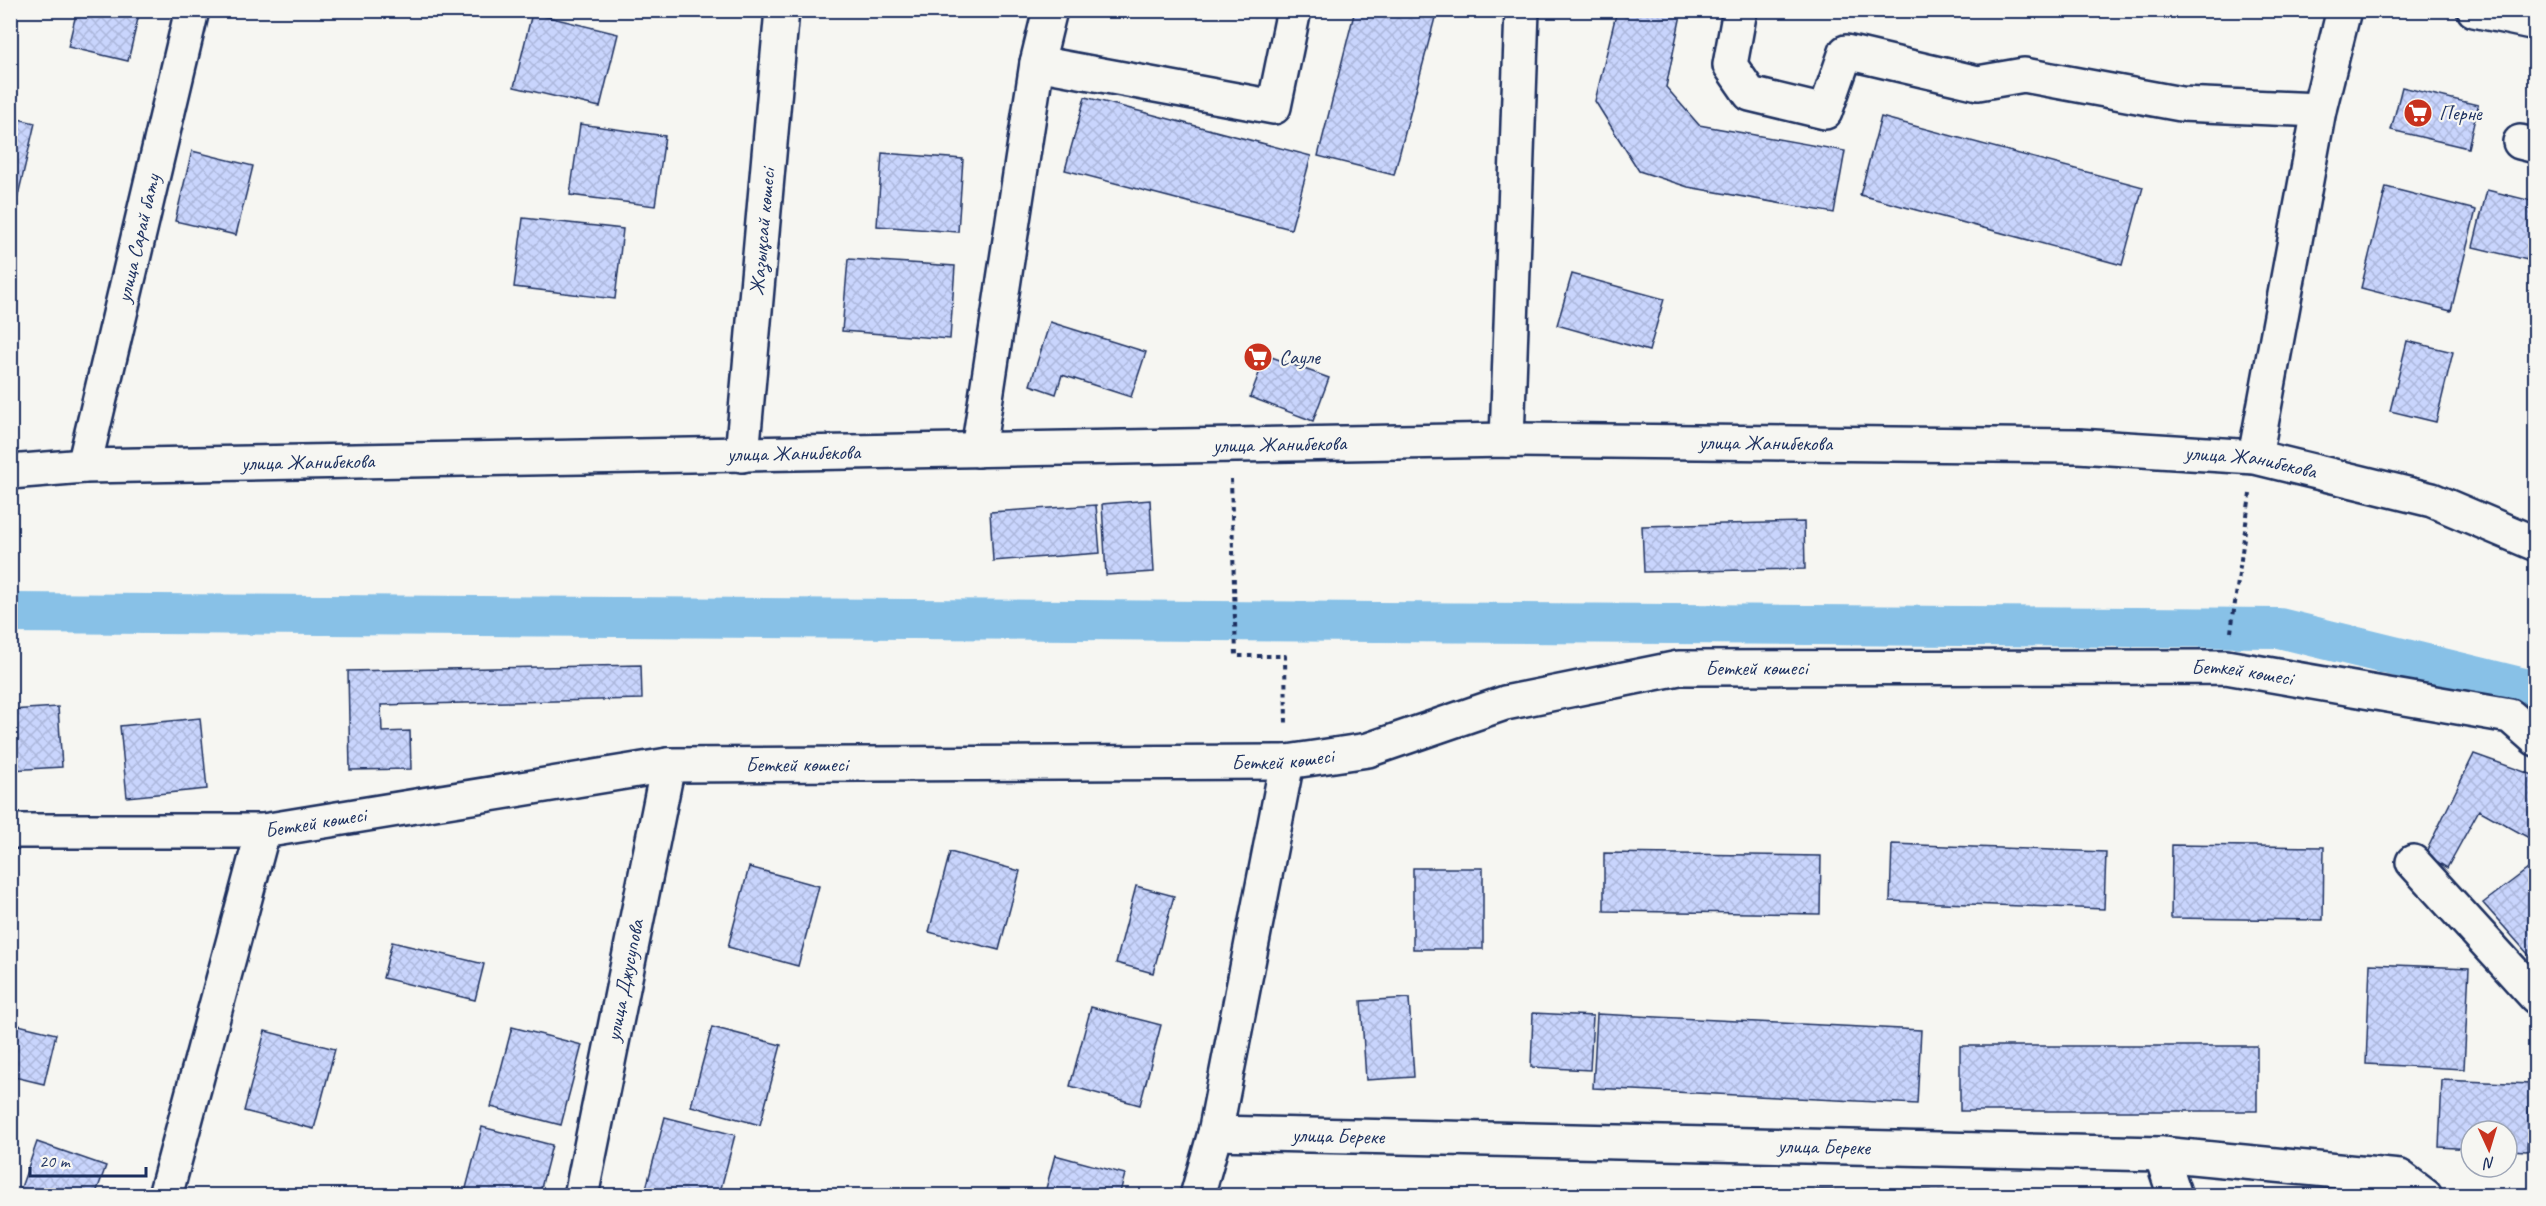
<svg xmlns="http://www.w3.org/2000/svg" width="2546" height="1206" viewBox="0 0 2546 1206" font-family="Caveat,sans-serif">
  <defs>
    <pattern id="building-cross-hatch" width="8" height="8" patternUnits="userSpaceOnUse" patternTransform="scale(1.5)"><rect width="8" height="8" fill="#c9d5fd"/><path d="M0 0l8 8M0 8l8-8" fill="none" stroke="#acb7db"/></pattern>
  </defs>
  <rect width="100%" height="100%" fill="#f6f6f2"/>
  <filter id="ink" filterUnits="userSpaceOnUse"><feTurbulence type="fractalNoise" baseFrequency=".0167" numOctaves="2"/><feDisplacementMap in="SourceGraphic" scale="12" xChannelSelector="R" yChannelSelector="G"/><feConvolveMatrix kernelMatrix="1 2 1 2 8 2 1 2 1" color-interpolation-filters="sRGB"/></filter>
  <g filter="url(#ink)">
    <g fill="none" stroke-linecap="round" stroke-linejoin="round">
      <path stroke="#88c1e7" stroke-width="40" d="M10,613L2279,628L2536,691"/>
    </g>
    <path fill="url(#building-cross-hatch)" stroke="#1b2f5e" stroke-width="1.5" d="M77,10H140L128,61L68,47Z
      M1355,10H1437L1394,175L1318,156Z
      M1617,10H1682L1666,87L1699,125L1845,151L1834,213L1688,187L1639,171L1595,101Z
      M532,13L618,34L600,107L514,87Z
      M2402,87L2478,105L2468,148L2391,130Z
      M1085,97L1311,156L1291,229L1065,170Z
      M10,117L35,123L17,200L10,199Z
      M1881,117L2143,187L2122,265L1860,195Z
      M580,124L665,136L655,206L570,195Z
      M192,151L253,166L236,235L175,221Z
      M882,153L963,159L958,232L877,226Z
      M2386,187L2476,210L2451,311L2361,288Z
      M2487,190L2536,202V262L2473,247Z
      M523,218L623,229L615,299L514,287Z
      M848,259L955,266L950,339L842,331Z
      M1572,274L1664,299L1649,351L1557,325Z
      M1050,322L1146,352L1131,397L1062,375L1056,394L1030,385Z
      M2407,341L2453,352L2436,422L2390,411Z
      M1266,355L1329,378L1313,421L1250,397Z
      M1150,500L1154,572L1106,575L1102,504Z
      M1096,505L1100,553L993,561L990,512Z
      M1804,522L1805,569L1644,572L1642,526Z
      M641,665L642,699L381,705L382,732L410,731L411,769L350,770L348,671Z
      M58,707L62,767L10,770V710Z
      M200,718L207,789L127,797L120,726Z
      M2474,754L2536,776V842L2479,810L2447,868L2425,854Z
      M1892,844L2106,852L2104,909L1890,901Z
      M2172,845L2324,847L2323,920L2171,918Z
      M950,852L1020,871L999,950L929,932Z
      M1604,853L1821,856L1820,914L1604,911Z
      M2536,863V963L2483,903Z
      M749,867L819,886L798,966L728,947Z
      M1413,868H1483V949H1413Z
      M1136,886L1174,896L1153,973L1116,963Z
      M392,942L484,964L475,1000L383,978Z
      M2370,964L2469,968L2464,1069L2366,1064Z
      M1409,998L1414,1077L1366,1080L1361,1001Z
      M1091,1007L1161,1025L1140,1105L1070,1086Z
      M1533,1013L1593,1016L1590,1070L1531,1067Z
      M1597,1014L1921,1030L1917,1104L1593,1088Z
      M10,1023L56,1034L44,1084L10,1076Z
      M512,1027L582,1045L561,1125L491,1107Z
      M712,1027L781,1045L760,1125L691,1106Z
      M265,1031L335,1049L314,1129L244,1111Z
      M1960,1046H2257V1111H1960Z
      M2442,1080L2530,1084L2527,1151L2507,1150V1131H2471V1149L2439,1147Z
      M665,1117L735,1135L719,1196H644Z
      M482,1127L552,1145L539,1196H464Z
      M37,1142L106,1166L95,1196H18Z
      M1055,1155L1125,1174L1119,1196H1044Z
      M1747,1189L1844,1190V1196H1747Z
      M1865,1189L1962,1191V1196H1865Z"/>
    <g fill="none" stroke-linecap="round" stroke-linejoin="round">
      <g stroke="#1b2f5e" stroke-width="38">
        <g id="minor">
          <path d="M1740,10L1730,65L1750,94L1825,112L1846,52L1978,83L2024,75L2181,104L2319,110"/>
          <path d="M2474,10L2536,23"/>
          <path d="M1037,63L1274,107L1294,10"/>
          <path d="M2520,142L2536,146"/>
          <path d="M1507,440L1522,10"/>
          <path d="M978,450L1037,63L1050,10"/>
          <path id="s1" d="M742,455L782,10"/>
          <path d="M2255,457L2319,110L2344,10"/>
          <path id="s2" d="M84,466L192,10"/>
          <path id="s3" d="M10,472L84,466L1507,440L2078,446L2255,457L2432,500L2536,544"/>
          <path id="s4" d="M10,831H263L668,765L1287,762L1368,750L1505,703L1679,668L2226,667L2510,716L2536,739"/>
          <path d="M2413,862L2536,997"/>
          <path id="s5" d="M1215,1133L2161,1154L2400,1177L2425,1196"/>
          <path d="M2161,1154L2175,1196"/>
          <path d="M165,1196L263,831"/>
          <path id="s6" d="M581,1196L668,765"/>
          <path d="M1197,1196L1215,1133L1287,762"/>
        </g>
      </g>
      <path stroke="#1b2f5e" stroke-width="4" stroke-dasharray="4.5 4.5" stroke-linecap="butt" d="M1231,479L1236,656H1285L1286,725
        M2231,632L2250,494"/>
      <use href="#minor" stroke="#f6f6f2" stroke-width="33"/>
    </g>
  </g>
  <defs>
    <g id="supermarket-disc" transform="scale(1.5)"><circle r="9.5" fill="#c8321e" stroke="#f6f6f2"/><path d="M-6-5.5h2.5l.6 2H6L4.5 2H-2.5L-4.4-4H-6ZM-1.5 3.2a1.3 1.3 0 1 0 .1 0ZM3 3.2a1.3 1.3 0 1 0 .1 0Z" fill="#fff"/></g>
  </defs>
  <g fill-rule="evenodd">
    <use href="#supermarket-disc" x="2418" y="113"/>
    <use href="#supermarket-disc" x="1258" y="357"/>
  </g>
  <g text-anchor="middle" stroke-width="4.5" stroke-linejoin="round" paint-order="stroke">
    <g font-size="21" fill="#1b2f5e" stroke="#f6f6f2" text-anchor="start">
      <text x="2439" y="120">Перне</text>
      <text x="1279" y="364">Сауле</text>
    </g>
    <g font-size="21" fill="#1b2f5e" stroke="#f6f6f2">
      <text dy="7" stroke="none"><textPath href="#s1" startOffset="224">Жазықсай көшесі</textPath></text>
      <text dy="7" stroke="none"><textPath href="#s2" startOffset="234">улица Сарай бату</textPath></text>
      <text dy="7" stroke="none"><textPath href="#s3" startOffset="1756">улица Жанибекова</textPath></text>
      <text dy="7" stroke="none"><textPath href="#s3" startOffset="1270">улица Жанибекова</textPath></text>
      <text dy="7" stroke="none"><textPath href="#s3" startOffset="784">улица Жанибекова</textPath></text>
      <text dy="7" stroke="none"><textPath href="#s3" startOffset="298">улица Жанибекова</textPath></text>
      <text dy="7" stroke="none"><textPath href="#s3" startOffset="2242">улица Жанибекова</textPath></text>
      <text dy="7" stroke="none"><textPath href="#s4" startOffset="1764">Беткей көшесі</textPath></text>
      <text dy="7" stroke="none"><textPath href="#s4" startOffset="2250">Беткей көшесі</textPath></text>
      <text dy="7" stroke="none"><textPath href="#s4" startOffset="1278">Беткей көшесі</textPath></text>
      <text dy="7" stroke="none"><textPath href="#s4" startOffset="792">Беткей көшесі</textPath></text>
      <text dy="7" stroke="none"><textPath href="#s4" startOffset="306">Беткей көшесі</textPath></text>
      <text dy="7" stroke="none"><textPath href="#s6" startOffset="220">улица Джусупова</textPath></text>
      <text dy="7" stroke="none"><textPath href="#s5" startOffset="123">улица Береке</textPath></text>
      <text dy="7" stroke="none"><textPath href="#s5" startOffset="609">улица Береке</textPath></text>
    </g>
  </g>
  <rect width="2546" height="1206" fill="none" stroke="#f6f6f2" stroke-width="36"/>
  <rect x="18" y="18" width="2510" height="1170" fill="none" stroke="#1b2f5e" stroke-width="2" filter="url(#ink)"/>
  <g transform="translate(2489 1149) rotate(176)"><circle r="28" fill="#f6f6f2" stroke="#9ea6b7" stroke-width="1.5"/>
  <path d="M0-4.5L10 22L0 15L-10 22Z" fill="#c8321e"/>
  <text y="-9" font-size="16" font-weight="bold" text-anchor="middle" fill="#1b2f5e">N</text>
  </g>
  <path d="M30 1167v9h116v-9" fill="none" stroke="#1b2f5e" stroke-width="3"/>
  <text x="39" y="1167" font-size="18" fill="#1b2f5e" stroke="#f6f6f2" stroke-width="4.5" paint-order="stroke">20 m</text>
</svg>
